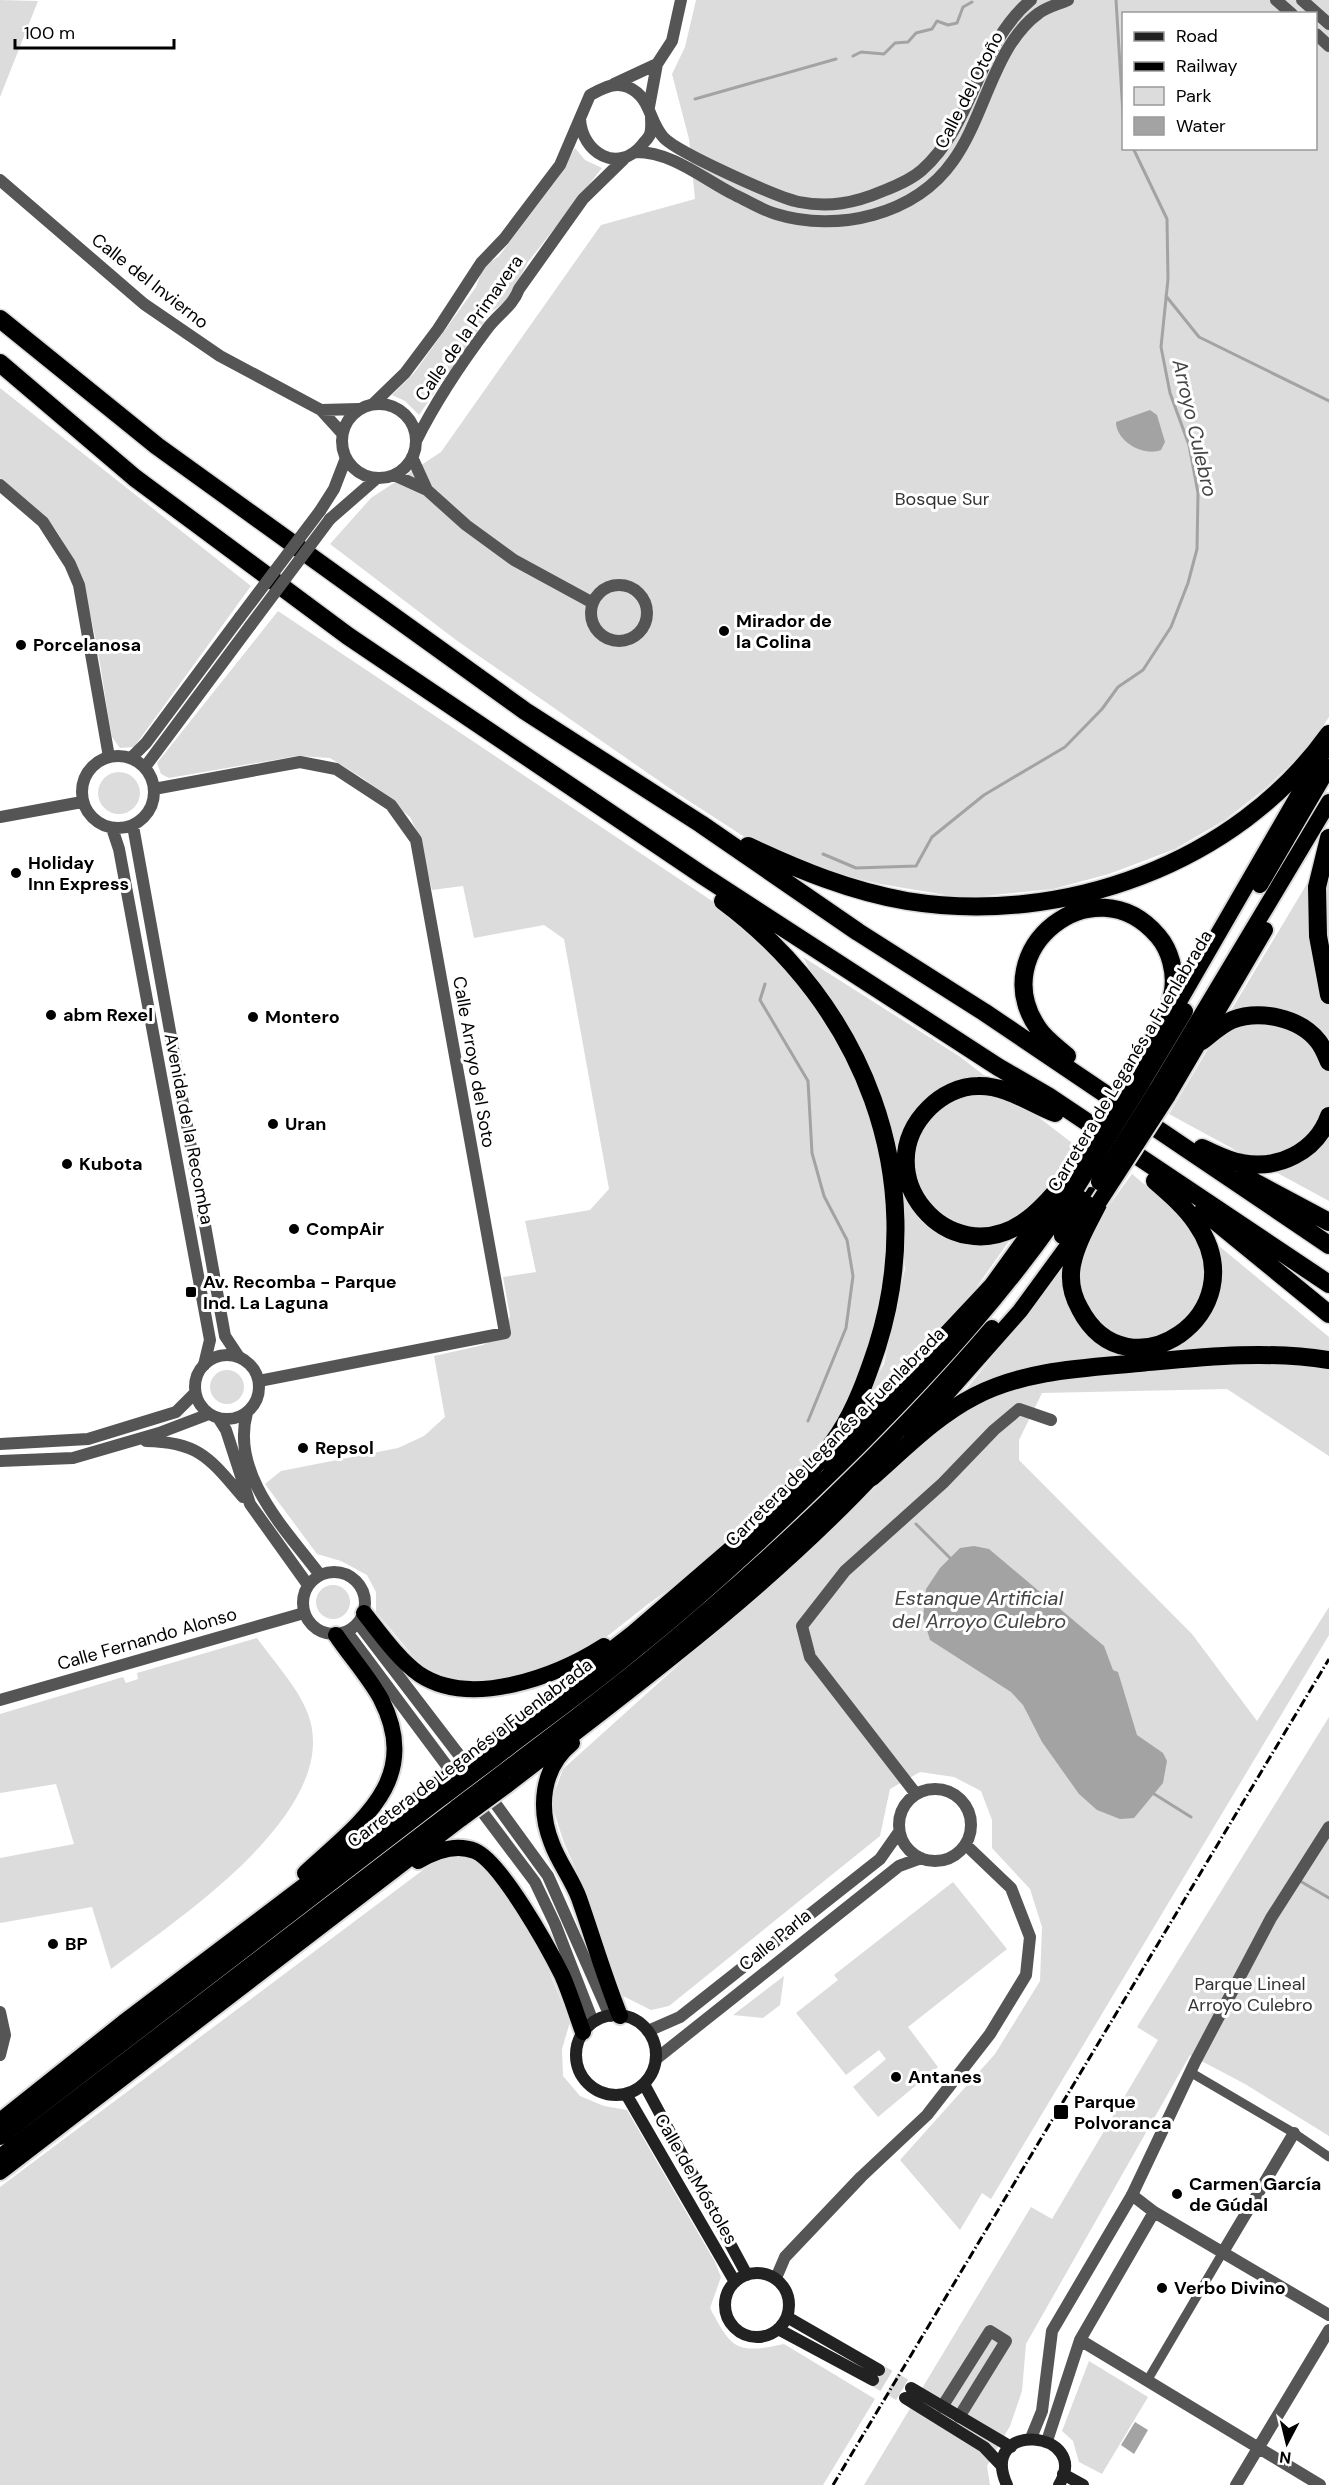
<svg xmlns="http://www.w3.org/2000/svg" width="1329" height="2485" viewBox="0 0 1329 2485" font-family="'DM Sans',sans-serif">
  <rect width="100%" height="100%" fill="#fff"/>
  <path fill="#dcdcdc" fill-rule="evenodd" d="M0,0L38,1L0,97Z
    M696,0H1329V717L1309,747L1266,788L1225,820L1175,849L1109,874L1053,889L964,898L880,884L830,872L757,845L678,794L456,640L330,544L371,498L441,452L601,225L695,199L689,139L672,74L685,47ZM1124,14H1316V148H1124Z
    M575,148L585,160L602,168L528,262L509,299L491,312L419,415L405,401L392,395L414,373L476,287L483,267L499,256L560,175Z
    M0,388L251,586L134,747L120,748L112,737C100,673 95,596 62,540C48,514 22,497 0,478Z
    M278,611L721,907L807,989L852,1065L877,1141L889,1217L884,1284L863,1361L841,1419L764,1509L702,1566L648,1604L605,1638L573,1655L529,1672L478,1686L423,1668L376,1612V1592L367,1575L341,1561L317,1554L265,1484L281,1471L398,1448L424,1436L445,1417L434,1356L483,1345L505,1333L510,1316L503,1277L536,1272L525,1221L590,1210L609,1189L564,939L544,925L474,938L463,886L432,890L419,836L410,817L364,779L330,758L297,756L169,778L161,774L157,763Z
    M98 793a21 21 0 1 1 42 0a21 21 0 1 1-42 0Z
    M1329,847V1201L1169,1114Z
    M803,957L959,1056L1076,1146L971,1295L849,1428L884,1364L905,1269L887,1111Z
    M1132,1174L1329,1337V1456L1227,1389L1042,1393L1019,1440V1460L1192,1634L1257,1721L1329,1607V1635L991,2199L982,2193L960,2230L900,2160L995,2054L1040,1981L1042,1927L1030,1889L992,1848V1820L981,1791L954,1777L920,1772L890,1789L880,1836L669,2006L651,2010L623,1996L583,1885L564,1843L551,1802L563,1769L915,1452L1042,1296Z
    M210 1387a17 17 0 1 1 34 0a17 17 0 1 1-34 0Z
    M316 1602a17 17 0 1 1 34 0a17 17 0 1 1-34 0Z
    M257,1638C274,1662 298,1687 308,1714C344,1811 176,1920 111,1969L92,1907L0,1923V1858L74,1844L56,1784L0,1793V1714L123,1677L126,1683L138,1679L137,1673Z
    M1329,1717V2136L1245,2084L1190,2055L1026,2344L1022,2391L1010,2426L987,2466L990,2485H864L1031,2207L1052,2219L1158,2040L1137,2027Z
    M458,1854L482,1864L500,1887L542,1954L570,2022L562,2049L563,2076L580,2096L604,2106L627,2110L715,2262L721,2277L710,2308C732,2350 737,2354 784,2344L875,2399L823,2485H0V2187L431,1864Z
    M953,1882L1007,1949L908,2027L938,2067L878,2117L853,2087L886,2059L879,2050L846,2075L796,2013L838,1980L834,1975Z
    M784,1976L780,2005L763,2018L733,2015Z
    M1089,2361L1148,2397L1102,2474L1079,2462L1073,2441L1062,2431Z"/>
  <path fill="#a3a3a3" d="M1150,410L1157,415L1165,442L1161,450C1143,457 1116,441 1116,422Z
    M974,1546L989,1549L1104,1646L1113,1670L1118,1672L1137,1735L1163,1753L1167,1761L1163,1783L1134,1818L1120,1819L1097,1810L1079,1794L1042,1742L1023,1705L1011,1692L930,1640L923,1617L926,1589L940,1568L960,1548Z
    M1135,2422L1148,2430L1134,2454L1121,2445Z"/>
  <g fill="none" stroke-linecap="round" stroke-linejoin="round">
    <path stroke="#a3a3a3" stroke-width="3" d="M1116,0L1124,130
      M853,56L861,52L884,54L895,43L908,42L916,33L932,29L937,21L948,25L957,23L963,7L972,2
      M695,99L836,59
      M1166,296L1199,337L1329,401
      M823,854L856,868L916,866L932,837L984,795L1065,747L1102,709L1118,687L1143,670L1171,627L1188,583L1197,549L1198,493L1189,445L1170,393L1161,347L1168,279L1167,219L1133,148
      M765,984L760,1000L808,1081L812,1153L824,1196L847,1240L853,1276L846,1328L808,1421
      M916,1524L951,1559
      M1151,1792L1191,1817
      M1300,1881L1329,1898"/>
    <path stroke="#d9d9d9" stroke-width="12" stroke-dasharray="12 6" stroke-linecap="butt" d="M879,2370L911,2388
      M873,2380L905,2398"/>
    <g stroke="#dbdbdb" stroke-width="20">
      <path id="trunk" d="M1260,885L1329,767
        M1169,1019L1329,742
        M1142,1083L1185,1011
        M1156,1091L1329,802
        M1167,1097L1265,930
        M1062,1236L1090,1195
        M912,1433L1020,1311L1080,1229
        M826,1462L992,1285L1049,1206
        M364,1613C380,1633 398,1659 419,1674C471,1709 557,1676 604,1646
        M572,1743C541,1768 538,1809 552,1844C559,1863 572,1879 579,1898C593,1938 604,1976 620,2016
        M488,1746L633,1633L770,1515
        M496,1757C544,1720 594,1685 640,1646C717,1584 788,1516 858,1447C939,1366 1014,1283 1077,1187
        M505,1771C552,1735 600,1700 645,1663C766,1564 890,1447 992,1328
        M507,1785C637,1685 769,1588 880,1468
        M418,1861C435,1851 455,1843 475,1851C501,1862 548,1947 562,1975C570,1993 576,2013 583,2032
        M305,1873C359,1823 423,1781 381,1699C369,1677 350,1656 336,1635
        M0,2121L123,2023L437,1785
        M0,2137L444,1796
        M0,2157L456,1808
        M0,2172L462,1818"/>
    </g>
    <g stroke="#dbdbdb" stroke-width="21">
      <path id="motorway" d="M0,319L157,446L525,711L701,824L858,932L984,1012L1329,1245
        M0,363L135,478L348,636L702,875L998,1067L1048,1096L1329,1284
        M1329,838L1317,887L1318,936L1329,995
        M748,846C799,870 850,891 907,901C1063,926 1236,864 1329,734
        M723,901C863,1005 931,1177 877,1347C867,1377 856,1408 839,1434C817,1467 787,1495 761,1524
        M1202,1041C1211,1034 1222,1024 1232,1020C1260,1009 1300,1018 1318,1041C1323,1047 1326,1055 1329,1062
        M1067,1056C1057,1047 1045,1039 1038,1028C984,950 1094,861 1158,936C1170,950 1176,972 1173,991C1167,1022 1146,1050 1132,1077
        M1055,1113C1030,1103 1005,1085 978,1086C960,1086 942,1095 929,1108C864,1173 948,1274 1024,1222C1040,1211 1053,1195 1066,1180
        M1202,1148C1214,1153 1228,1161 1242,1163C1278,1170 1316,1152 1329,1116
        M1243,1176L1329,1222
        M1099,1202C1089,1222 1076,1243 1072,1265C1069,1281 1072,1295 1080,1309C1127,1400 1260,1314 1196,1223C1185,1207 1170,1194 1155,1181
        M1203,1211L1329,1314
        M872,1477C905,1448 936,1416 975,1396C1025,1370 1084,1368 1139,1363C1203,1357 1265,1350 1329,1360"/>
    </g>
    <path stroke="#555" stroke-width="9" d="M1190,2072L1294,2133L1329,2157
      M1147,2381L1223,2252"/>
    <path stroke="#555" stroke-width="12" d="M1276,0L1292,14
      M1302,0L1329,24
      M1316,34L1329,46
      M614,84L657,64
      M649,107L657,64L672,41L681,0
      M580,119C582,153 618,174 642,145C644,142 649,138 650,134C652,129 651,121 651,115
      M636,152C673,152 703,179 735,195C748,201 762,210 776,214C837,233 915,215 953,161C985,117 994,45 1039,13C1047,7 1059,4 1068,0
      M0,180L144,304L220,356L321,410L341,432
      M373,404L405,373L438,329L481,263L504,239L560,165L590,95C602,89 614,81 628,87C652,98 648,121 664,138C679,153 776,197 799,202C829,208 855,203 883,191C896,186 912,179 922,170C975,123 976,46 1031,0
      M342 441a37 37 0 1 1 74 0a37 37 0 1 1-74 0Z
      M321,410L359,409
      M416,441C436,401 460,365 487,329C497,315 513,306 519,289L583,199L626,157
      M412,457L427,490L466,525L514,560L593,603
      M394,475L427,490
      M0,485L43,522L70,564L79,585L109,757
      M320,511L334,489L346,458
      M330,519L377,478
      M591 613a28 28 0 1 1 56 0a28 28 0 1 1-56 0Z
      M82 792a36 36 0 1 1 72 0a36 36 0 1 1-72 0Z
      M131,758L146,743L240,617
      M145,767L250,626
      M154,789L300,762L336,769L391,805L416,840L505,1333L259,1381
      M0,817L82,802
      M133,826L225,1336L239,1357
      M112,828L119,849L210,1340L204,1365
      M0,1700L304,1613
      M899 1825a36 36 0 1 1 72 0a36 36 0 1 1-72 0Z
      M916,1794L810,1657L802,1626L845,1571L943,1483L994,1430L1019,1409L1051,1420
      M0,2012L5,2035L0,2055
      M648,2031L680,2017L880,1859L899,1832
      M656,2059L899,1866L921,1858
      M1132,2195L1154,2212L1329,2315
      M1223,2252L1294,2133
      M776,2278L785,2257L861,2177L927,2115L990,2034L1026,1975L1030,1937L1011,1888L966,1845
      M1080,2340L1320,2485
      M942,2407L990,2331L1006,2341L959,2417
      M1047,2441L1080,2340L1154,2212
      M1236,2485L1329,2330"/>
    <path stroke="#555" stroke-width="12" d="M195 1387a32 32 0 1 1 64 0a32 32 0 1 1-64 0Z
      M247,1413C230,1474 286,1530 320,1575
      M219,1419L226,1430L250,1504L308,1585
      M146,1441C200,1442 210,1459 243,1497
      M0,1444L88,1439L176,1412L195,1393
      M0,1461L73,1458L159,1433L209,1414
      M303 1603a31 31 0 1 1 62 0a31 31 0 1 1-62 0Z
      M358,1623L469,1768
      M347,1632L456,1778
      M487,1792L548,1876L610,2016
      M474,1801L535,1882L555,1924L593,2022
      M1031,2438L1042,2411L1052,2331L1132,2195L1195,2062L1271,1918L1329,1827"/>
    <path stroke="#222" stroke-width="12" d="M576 2055a40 40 0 1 1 80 0a40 40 0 1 1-80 0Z
      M644,2084L747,2275
      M626,2094L735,2282
      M725 2305a32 32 0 1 1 64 0a32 32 0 1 1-64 0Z
      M787,2317L879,2370
      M778,2329L873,2380
      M911,2388L1011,2447
      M905,2398L984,2447L1002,2466
      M1063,2474L1083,2485
      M1007,2485C977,2419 1092,2430 1059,2485"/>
    <use href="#trunk" stroke="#000" stroke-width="16"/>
    <use href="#motorway" stroke="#000" stroke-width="18"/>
    <path stroke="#000" stroke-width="3" stroke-dasharray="9 3 1.5 3" stroke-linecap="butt" d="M833,2485L1329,1659"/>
    <g stroke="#dbdbdb" stroke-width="20" stroke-linecap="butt">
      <path id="trunk-bridge" d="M1066,1180L1132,1077
        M1099,1182L1156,1091
        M1077,1187L1142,1083
        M1099,1202L1167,1097
        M437,1785L488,1746
        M444,1796L496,1757
        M456,1808L505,1771
        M462,1818L507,1785"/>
    </g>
    <path stroke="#555" stroke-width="12" d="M240,617L320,511
      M250,626L330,519"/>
    <use href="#trunk-bridge" stroke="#000" stroke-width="16"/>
  </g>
  <g fill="#000" stroke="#fff" stroke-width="2">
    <circle cx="724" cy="631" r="6"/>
    <circle cx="21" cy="645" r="6"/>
    <circle cx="16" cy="873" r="6"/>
    <circle cx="51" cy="1015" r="6"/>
    <circle cx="253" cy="1017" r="6"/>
    <circle cx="273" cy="1124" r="6"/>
    <circle cx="67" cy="1164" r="6"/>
    <circle cx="294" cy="1229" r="6"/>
    <rect x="185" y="1286" width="12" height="12" rx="3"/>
    <circle cx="303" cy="1448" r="6"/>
    <circle cx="53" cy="1944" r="6"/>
    <circle cx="896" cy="2077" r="6"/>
    <rect x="1053" y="2104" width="16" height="16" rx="3"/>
    <circle cx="1177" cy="2194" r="6"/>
    <circle cx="1162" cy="2288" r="6"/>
  </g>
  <g text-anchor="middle" stroke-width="6" stroke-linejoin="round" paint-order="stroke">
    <g font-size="18" fill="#000" stroke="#fff">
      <text transform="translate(969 90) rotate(-63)" y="6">Calle del Otoño</text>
      <text transform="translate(150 281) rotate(38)" y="6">Calle del Invierno</text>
      <text transform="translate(469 328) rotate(-55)" y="6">Calle de la Primavera</text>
      <text transform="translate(1130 1061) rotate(-59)" y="6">Carretera de Leganés a Fuenlabrada</text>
      <text transform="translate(474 1062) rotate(80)" y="6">Calle Arroyo del Soto</text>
      <text transform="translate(189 1129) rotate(79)" y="6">Avenida de la Recomba</text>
      <text transform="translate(835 1437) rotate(-45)" y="6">Carretera de Leganés a Fuenlabrada</text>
      <text transform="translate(147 1639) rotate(-16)" y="6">Calle Fernando Alonso</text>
      <text transform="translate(470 1753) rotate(-37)" y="6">Carretera de Leganés a Fuenlabrada</text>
      <text transform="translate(775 1940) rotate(-39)" y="6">Calle Parla</text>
      <text transform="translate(696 2179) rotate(60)" y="6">Calle de Móstoles</text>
    </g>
    <g font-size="18" fill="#333" stroke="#fff">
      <text x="942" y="505">Bosque Sur</text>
      <text x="1250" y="1990">Parque Lineal<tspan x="1250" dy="21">Arroyo Culebro</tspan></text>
    </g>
    <g font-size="18" font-weight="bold" fill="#000" stroke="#fff" text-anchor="start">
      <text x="736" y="627">Mirador de<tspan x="736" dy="21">la Colina</tspan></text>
      <text x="33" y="651">Porcelanosa</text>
      <text x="28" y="869">Holiday<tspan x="28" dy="21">Inn Express</tspan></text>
      <text x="63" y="1021">abm Rexel</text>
      <text x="265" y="1023">Montero</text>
      <text x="285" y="1130">Uran</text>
      <text x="79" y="1170">Kubota</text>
      <text x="306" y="1235">CompAir</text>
      <text x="203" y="1288">Av. Recomba - Parque<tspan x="203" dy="21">Ind. La Laguna</tspan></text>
      <text x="315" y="1454">Repsol</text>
      <text x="65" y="1950">BP</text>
      <text x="908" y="2083">Antanes</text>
      <text x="1074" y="2108">Parque<tspan x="1074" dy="21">Polvoranca</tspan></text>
      <text x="1189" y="2190">Carmen García<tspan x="1189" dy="21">de Gúdal</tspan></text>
      <text x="1174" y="2294">Verbo Divino</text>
    </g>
    <g font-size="20" font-style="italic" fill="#444" stroke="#fff">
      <text transform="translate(1195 428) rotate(77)" y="7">Arroyo Culebro</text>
      <text x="979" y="1605">Estanque Artificial<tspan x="979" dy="23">del Arroyo Culebro</tspan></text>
    </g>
  </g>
  <rect x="1122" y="12" width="195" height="138" fill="#ffffff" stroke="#999999" stroke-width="1.5"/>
  <rect x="1134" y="32" width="30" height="9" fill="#222222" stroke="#999999" stroke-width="1.5"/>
  <text x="1176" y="42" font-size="18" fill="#000000">Road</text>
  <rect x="1134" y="62" width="30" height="9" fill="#000000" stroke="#999999" stroke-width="1.5"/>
  <text x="1176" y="72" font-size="18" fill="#000000">Railway</text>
  <rect x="1134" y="87" width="30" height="18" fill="#dcdcdc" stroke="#999999" stroke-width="1.5"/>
  <text x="1176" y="102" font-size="18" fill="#000000">Park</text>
  <rect x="1134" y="117" width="30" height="18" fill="#a3a3a3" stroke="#999999" stroke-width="1.5"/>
  <text x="1176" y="132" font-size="18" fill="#000000">Water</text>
  <g transform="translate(1287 2443) rotate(187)" stroke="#ffffff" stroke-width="4.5" paint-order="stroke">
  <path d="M0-4.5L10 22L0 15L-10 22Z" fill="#000000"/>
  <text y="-9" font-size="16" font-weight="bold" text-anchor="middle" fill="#000000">N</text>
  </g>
  <path d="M15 39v9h159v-9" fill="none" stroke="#000000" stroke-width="3"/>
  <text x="24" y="39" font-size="18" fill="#000000" stroke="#ffffff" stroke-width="4.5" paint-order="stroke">100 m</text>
</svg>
